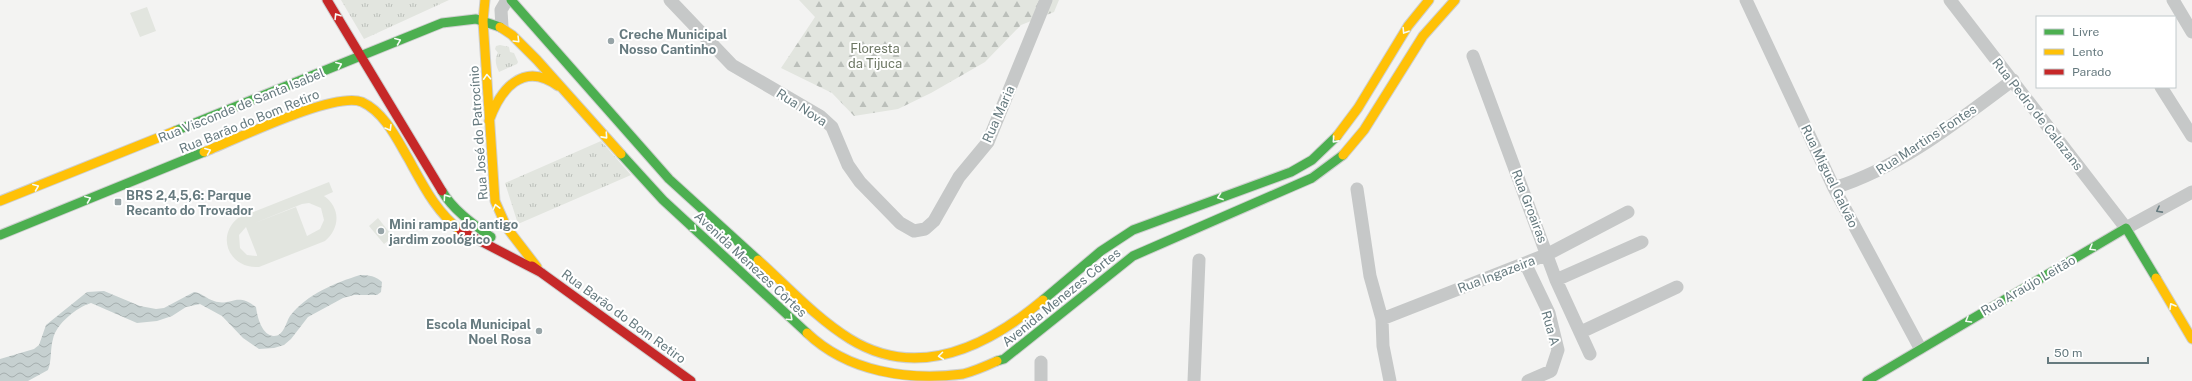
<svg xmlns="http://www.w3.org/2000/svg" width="2192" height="381" viewBox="0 0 2192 381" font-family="'Public Sans',sans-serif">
  <defs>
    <pattern id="grass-tufts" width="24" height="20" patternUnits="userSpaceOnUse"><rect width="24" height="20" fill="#e2e5df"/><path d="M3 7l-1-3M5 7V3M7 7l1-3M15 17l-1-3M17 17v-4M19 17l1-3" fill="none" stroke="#bbbfba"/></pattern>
    <pattern id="forest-firs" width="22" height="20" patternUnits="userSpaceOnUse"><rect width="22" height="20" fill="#e2e5df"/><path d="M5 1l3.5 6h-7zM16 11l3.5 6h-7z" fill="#bbbfba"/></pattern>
    <pattern id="water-waves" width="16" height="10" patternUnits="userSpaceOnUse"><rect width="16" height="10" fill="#c6d0d0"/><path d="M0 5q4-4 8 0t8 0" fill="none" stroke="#a5aeae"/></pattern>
  </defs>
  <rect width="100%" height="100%" fill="#f3f3f2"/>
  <path fill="url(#grass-tufts)" d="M341,0H449L364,39Z
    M500,45L509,47L510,52L514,53L518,62L517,64L499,72C496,65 494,60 498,53L495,49L496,46Z
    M601,141L631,175L518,224L505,183Z"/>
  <path fill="url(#forest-firs)" d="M799,0H1059L1054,12L1021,25L985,62L931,93L898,109L854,116L832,93L781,68L815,17Z"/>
  <path fill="#e2e5df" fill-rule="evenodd" d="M147,7L156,31L140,37L130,13Z
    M329,182L333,192L324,196C341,208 340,228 325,241L259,267C230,269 215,237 238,218ZM309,203L321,208L324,220L320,229L307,236L296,207L247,226L302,204ZM246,227L257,255V256L247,255L240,248L239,235Z
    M378,218L393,237L384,244L369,226Z"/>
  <path fill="url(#water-waves)" d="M360,275C369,275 376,276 382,282L381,292L377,295H354L343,298L308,317L291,339L284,345L274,348L259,349L243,338L222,316L200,304L186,307L172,316L157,321L137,323L91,303C77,307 56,324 53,339C50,349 52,360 48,370L28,381H0V359L34,349L39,345L46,325L87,292L104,291L140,306L156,309L164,308L194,292C202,293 207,299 214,301C231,307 236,291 256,307C257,316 262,336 274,336C284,336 286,322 290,316C307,294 335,283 360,275Z"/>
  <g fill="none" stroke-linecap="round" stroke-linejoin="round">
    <g stroke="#cecfcf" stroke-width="11">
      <path id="fast" d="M511,0L669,179L758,260
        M175,131L442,23L476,19L500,27
        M621,154L663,200L807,333
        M442,191C453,210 473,224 491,237
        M0,235L204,152
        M1043,300L1101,251L1133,230L1291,172L1312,160L1337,136
        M997,361L1004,359L1133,256L1312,178L1343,155
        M1867,381L2126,228L2156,278"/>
    </g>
    <g stroke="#cecfcf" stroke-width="11">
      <path id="slow" d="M485,0L483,21L495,201L507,228L537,267
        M500,27L512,35L537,60L621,154
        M489,121C500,90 523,60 558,86
        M1337,136L1358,108L1408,26L1429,0
        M204,152C235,140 334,91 362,102C384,112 397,139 408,158C423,185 436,212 461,231
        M1343,155L1364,130L1423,36L1455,0
        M0,201L175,131
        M758,260C787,286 816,318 850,339C918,381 988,346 1043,300
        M2156,278L2192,339
        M807,333C848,372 908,381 963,374C975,371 986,366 997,361"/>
    </g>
    <g stroke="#cecfcf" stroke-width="11">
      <path id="jam" d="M327,0L442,191
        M461,231L542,273
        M532,266L691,381"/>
    </g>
    <path stroke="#c6c8c8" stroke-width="13" d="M670,0L732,65L820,116L832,127L848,165L860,182L900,223L914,231L925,229L934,221L959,177L988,142L1046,0
      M1746,0L1834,188L1920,348
      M1950,0L2126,228L2192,192
      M2173,0L2192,32
      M502,27L501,10L507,0
      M1473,56L1556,280L1590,354
      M2161,87L2192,136
      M1834,188C1901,167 1958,121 2013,80
      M1357,189L1370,276L1382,319L1383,346L1390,381
      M1525,263L1549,313L1558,350L1551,371L1528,381
      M1556,280L1642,242
      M1382,319L1548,254L1628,212
      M1581,332L1677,287
      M1041,381V362
      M1194,381L1199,260"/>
    <use href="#fast" stroke="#4caf50" stroke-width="9"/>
    <use href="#slow" stroke="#ffc107" stroke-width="9"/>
    <use href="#jam" stroke="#c62828" stroke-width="9"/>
  </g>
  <defs><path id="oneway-chevron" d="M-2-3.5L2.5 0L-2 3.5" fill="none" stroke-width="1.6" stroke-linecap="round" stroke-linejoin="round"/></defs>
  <g stroke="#f6fbf6">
    <use href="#oneway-chevron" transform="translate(337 16) rotate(-122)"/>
    <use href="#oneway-chevron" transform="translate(1405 31) rotate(122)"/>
    <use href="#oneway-chevron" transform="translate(517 40) rotate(45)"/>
    <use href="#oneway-chevron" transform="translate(398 41) rotate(-22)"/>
    <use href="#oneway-chevron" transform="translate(339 65) rotate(-22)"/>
    <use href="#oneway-chevron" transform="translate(487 77) rotate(-93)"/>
    <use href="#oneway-chevron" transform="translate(389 128) rotate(59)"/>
    <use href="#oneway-chevron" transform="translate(605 136) rotate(48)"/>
    <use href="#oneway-chevron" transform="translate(1335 140) rotate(132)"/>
    <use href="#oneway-chevron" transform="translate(208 151) rotate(-22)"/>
    <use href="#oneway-chevron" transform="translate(36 187) rotate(-22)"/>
    <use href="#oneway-chevron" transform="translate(446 197) rotate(-125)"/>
    <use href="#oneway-chevron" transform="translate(1220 197) rotate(160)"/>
    <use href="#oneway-chevron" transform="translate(88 199) rotate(-22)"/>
    <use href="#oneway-chevron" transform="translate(496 207) rotate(-104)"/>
    <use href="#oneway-chevron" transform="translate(694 229) rotate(43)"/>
    <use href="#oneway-chevron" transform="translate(2092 248) rotate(150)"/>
    <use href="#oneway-chevron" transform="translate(2172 306) rotate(-120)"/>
    <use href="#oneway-chevron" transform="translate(790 318) rotate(43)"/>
    <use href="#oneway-chevron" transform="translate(1968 320) rotate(150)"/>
    <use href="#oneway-chevron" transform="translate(941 356) rotate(173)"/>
  </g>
  <use stroke="#667a7f" href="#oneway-chevron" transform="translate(2159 210) rotate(152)"/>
  <g fill="#97a4a7" stroke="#fff" stroke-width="1.5">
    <circle cx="611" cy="41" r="4"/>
    <rect x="114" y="198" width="8" height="8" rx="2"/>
    <circle cx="381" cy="231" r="4"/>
    <circle cx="539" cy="331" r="4"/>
  </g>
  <g text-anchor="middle" stroke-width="4" stroke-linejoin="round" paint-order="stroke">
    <g font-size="13" font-weight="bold" fill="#667a7f" stroke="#fff" text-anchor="start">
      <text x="619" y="39">Creche Municipal<tspan x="619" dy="15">Nosso Cantinho</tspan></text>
      <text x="126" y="200">BRS 2,4,5,6: Parque<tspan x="126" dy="15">Recanto do Trovador</tspan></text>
      <text x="389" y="229">Mini rampa do antigo<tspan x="389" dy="15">jardim zoológico</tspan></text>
      <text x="531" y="329" text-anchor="end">Escola Municipal<tspan x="531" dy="15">Noel Rosa</tspan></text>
    </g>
    <g font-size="13" fill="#6d7764" stroke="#fff">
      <text x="875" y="53">Floresta<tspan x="875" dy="15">da Tijuca</tspan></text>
    </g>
    <g font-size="13" fill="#667a7f" stroke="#fff">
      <text transform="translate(241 105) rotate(-22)" y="5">Rua Visconde de Santa Isabel</text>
      <text transform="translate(802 107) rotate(33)" y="5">Rua Nova</text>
      <text transform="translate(998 114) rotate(-66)" y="5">Rua Maria</text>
      <text transform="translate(2038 114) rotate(52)" y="5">Rua Pedro de Calazans</text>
      <text transform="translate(249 121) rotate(-22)" y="5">Rua Barão do Bom Retiro</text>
      <text transform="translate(478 133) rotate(-94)" y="5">Rua José do Patrocínio</text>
      <text transform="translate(1926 139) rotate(-33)" y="5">Rua Martins Fontes</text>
      <text transform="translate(1830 176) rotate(64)" y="5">Rua Miguel Galvão</text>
      <text transform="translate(1530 206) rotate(69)" y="5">Rua Groairas</text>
      <text transform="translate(751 264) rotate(43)" y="5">Avenida Menezes Côrtes</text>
      <text transform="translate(1496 274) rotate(-21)" y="5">Rua Ingazeira</text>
      <text transform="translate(2028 285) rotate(-30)" y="5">Rua Araújo Leitão</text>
      <text transform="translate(1061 297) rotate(-39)" y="5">Avenida Menezes Côrtes</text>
      <text transform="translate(624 316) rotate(36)" y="5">Rua Barão do Bom Retiro</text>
      <text transform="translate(1551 328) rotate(74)" y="5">Rua A</text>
    </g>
  </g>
  <rect x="2036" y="16" width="140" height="72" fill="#ffffff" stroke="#c2cacc"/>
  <rect x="2044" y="29" width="20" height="6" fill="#4caf50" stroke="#c2cacc"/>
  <text x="2072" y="36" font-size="12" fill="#667a7f">Livre</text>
  <rect x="2044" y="49" width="20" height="6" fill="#ffc107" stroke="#c2cacc"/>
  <text x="2072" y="56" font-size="12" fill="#667a7f">Lento</text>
  <rect x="2044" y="69" width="20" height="6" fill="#c62828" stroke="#c2cacc"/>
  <text x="2072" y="76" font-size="12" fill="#667a7f">Parado</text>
  <path d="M2048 357v6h100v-6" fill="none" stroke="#667a7f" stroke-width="2"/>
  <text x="2054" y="357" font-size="12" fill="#667a7f" stroke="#ffffff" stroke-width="3" paint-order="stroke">50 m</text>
</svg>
